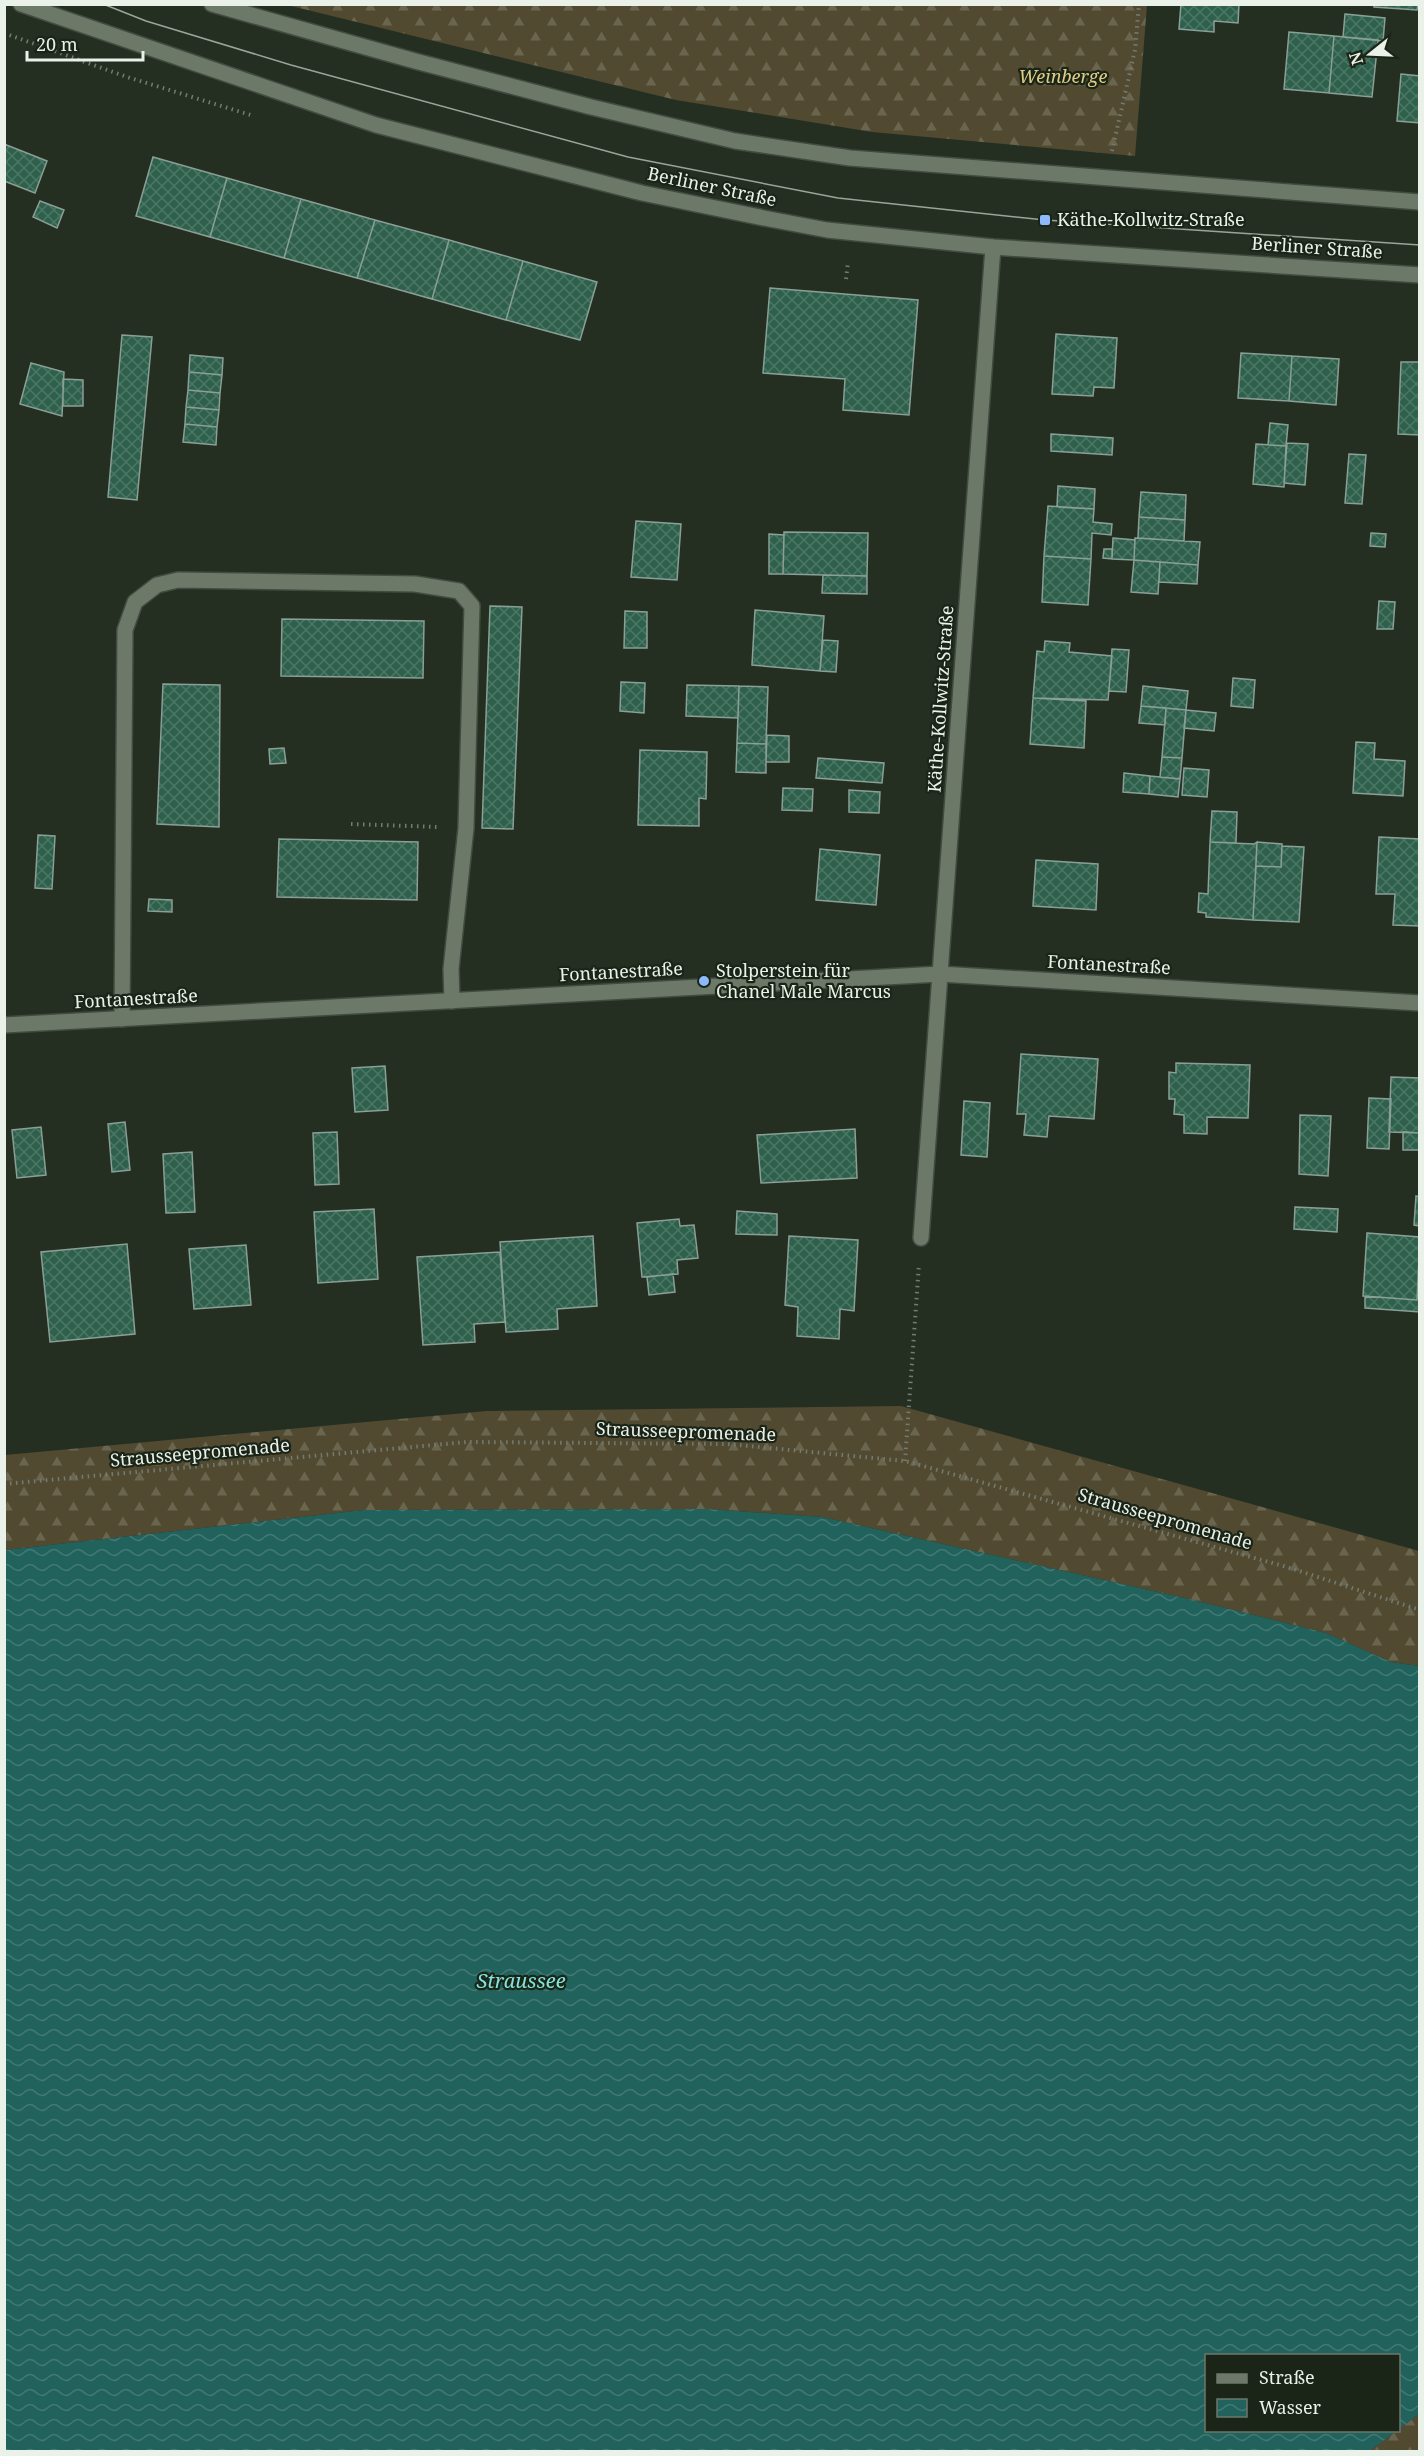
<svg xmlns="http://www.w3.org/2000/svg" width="1424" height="2456" viewBox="0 0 1424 2456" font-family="'Noto Serif',serif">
  <defs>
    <pattern id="forest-firs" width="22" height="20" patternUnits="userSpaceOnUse" patternTransform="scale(1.5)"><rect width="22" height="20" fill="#514a31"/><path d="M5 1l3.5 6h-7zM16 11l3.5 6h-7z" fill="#6a654f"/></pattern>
    <pattern id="water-waves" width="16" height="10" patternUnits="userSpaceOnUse" patternTransform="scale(1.5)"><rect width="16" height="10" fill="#22625d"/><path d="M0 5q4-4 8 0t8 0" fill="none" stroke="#427974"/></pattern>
    <pattern id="building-cross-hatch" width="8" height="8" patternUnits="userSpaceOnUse" patternTransform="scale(1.5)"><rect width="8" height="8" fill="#2e604c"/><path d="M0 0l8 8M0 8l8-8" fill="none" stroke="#4c7766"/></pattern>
  </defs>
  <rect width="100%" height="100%" fill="#242f22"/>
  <path fill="url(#forest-firs)" d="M287,5H1147L1135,156L872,132L676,100Z
    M901,1406L1419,1551V1666L1391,1662L1326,1633L1189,1599L822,1517L708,1509L364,1510L5,1550V1455L487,1411Z
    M1419,2414V2451L1368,2452Z"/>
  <path fill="url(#water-waves)" d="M708,1509L822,1517L1189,1599L1326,1633L1391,1662L1419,1666V2414L1399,2429L1398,2356H1206V2430L1397,2431L1368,2452L5,2451V1550L364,1510Z"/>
  <path fill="url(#building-cross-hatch)" stroke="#8a9f95" stroke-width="1.5" d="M1181,4H1239L1238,23L1214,21V32L1179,29Z
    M1374,4H1418L1417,10L1374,7Z
    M1345,14L1385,18L1383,41L1343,37Z
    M1289,32L1334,36L1329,93L1284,89Z
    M1334,36L1378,40L1372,97L1329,93Z
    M1401,74L1420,76V123L1397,121Z
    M4,144L47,161L35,193L4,181Z
    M153,157L227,178L210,237L136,216Z
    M227,178L301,199L284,258L210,237Z
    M301,199L375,220L357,278L284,258Z
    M40,201L64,210L57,228L33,217Z
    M375,220L449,240L432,299L357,278Z
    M449,240L523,261L506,320L432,299Z
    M523,261L597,282L580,340L506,320Z
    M770,288L918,300L909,415L843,410L845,379L763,373Z
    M1056,334L1117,338L1114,388L1094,387L1093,396L1052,394Z
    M122,335L152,337L137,500L108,497Z
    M1241,353L1292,356L1289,401L1238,398Z
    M190,355L223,358L222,375L189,372Z
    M1292,356L1339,359L1336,405L1289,401Z
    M1401,362H1420V435L1398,434Z
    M31,363L64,372L62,416L20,404Z
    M189,372L222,375L220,393L188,390Z
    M63,379L83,380V406H63Z
    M188,390L220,393L219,410L186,407Z
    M186,407L219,410L217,427L185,424Z
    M1270,423L1288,425L1286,446L1268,445Z
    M185,424L217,427L216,445L183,442Z
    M1051,434L1113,438L1112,455L1051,451Z
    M1287,443L1308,444L1305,485L1284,483Z
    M1256,444L1286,446L1284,487L1253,484Z
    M1349,454L1366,455L1362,504L1345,503Z
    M1058,486L1095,489L1094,509L1057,507Z
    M1141,492L1186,495L1185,520L1139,517Z
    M1048,506L1094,509L1093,522L1112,524L1111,535L1092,533L1091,559L1044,556Z
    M1139,517L1185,520L1184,541L1138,538Z
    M636,521L681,524L677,580L631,577Z
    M784,532L868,533L867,576L783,574Z
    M1371,533L1386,534L1385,547L1370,546Z
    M769,534L784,535L783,574H769Z
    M1113,538L1135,540L1134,560L1112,559Z
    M1135,538L1200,542L1198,565L1134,560Z
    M1104,549H1112V559L1103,558Z
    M1044,556L1091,559L1088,605L1042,602Z
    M1134,560L1160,562L1158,594L1131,592Z
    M1160,562L1198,565L1197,584L1159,582Z
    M823,575L867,576V594L822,593Z
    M1379,601L1395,602L1393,629H1377Z
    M490,606L522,607L513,829L482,828Z
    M755,610L824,616L820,671L752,665Z
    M625,611L647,612V648H624Z
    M282,619L424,621L423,678L281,676Z
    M823,640L838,641L836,672L820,671Z
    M1045,641L1070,643L1069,652L1112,656L1108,700L1033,698L1037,651L1044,652Z
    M1112,649L1129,650L1126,692L1109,691Z
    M1233,678L1255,680L1253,708L1231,706Z
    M621,682L645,683L644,713L620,711Z
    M163,684L220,685L219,827L157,824Z
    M687,685L739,686L738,718L686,716Z
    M739,686L768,687L766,744L737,743Z
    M1143,686L1188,691L1186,710L1141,706Z
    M1033,698L1086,701L1084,748L1030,744Z
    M1141,706L1166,708L1165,725L1139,723Z
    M1166,708L1186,710L1182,758L1162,757Z
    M1186,710L1216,713L1214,731L1184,728Z
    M767,735L789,736V762H766Z
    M1356,742L1375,743L1374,759L1405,761L1403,796L1353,793Z
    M737,743L766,744V773L736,772Z
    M284,748L286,763L270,764L269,749Z
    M640,750L707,752L706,799L699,798V826L638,825Z
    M1162,757L1182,758L1180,779L1160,777Z
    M818,758L884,763L882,783L816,778Z
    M1184,768L1209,770L1207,797L1182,795Z
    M1124,773L1150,776L1149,794L1123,792Z
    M1150,776L1180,779L1178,797L1149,794Z
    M783,788L813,789L812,811L782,810Z
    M849,790L880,792L879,813L849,812Z
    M1212,811L1237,812L1236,843L1210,842Z
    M38,835L55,836L52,889L35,888Z
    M1379,837L1420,839V926L1393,925L1395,894H1376Z
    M279,839L418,842L417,900L277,897Z
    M1210,842L1254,844L1257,842L1253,920L1206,917V913L1198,912L1199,893L1208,894Z
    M1257,842L1282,844L1281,867L1256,866Z
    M1282,846L1304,847L1299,922L1253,920L1256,866L1281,867Z
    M820,849L880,855L876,905L816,900Z
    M1036,860L1098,864L1096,910L1033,906Z
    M149,899L172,900V912L148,911Z
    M1021,1054L1098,1059L1094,1119L1049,1116L1047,1137L1024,1135L1026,1114H1017Z
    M1176,1063L1250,1065L1248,1118L1207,1117V1134L1184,1133V1115L1174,1114L1175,1099H1169V1072L1176,1073Z
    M385,1066L388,1110L355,1112L352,1068Z
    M1391,1077L1420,1078V1133L1389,1132Z
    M1369,1098L1391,1099L1389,1149L1367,1148Z
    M964,1101L990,1103L987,1157L961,1155Z
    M1300,1115L1331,1116L1328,1176L1299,1174Z
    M125,1122L130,1170L112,1172L108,1124Z
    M41,1127L46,1175L17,1178L12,1130Z
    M855,1129L857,1178L761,1183L757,1135Z
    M337,1132L339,1184L315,1185L313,1133Z
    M1403,1132L1420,1133V1150H1403Z
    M192,1152L195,1212L166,1213L163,1154Z
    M1416,1196L1420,1197V1226L1414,1225Z
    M1295,1207L1338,1209L1337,1232L1294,1229Z
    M374,1209L378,1279L318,1283L314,1212Z
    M737,1211L777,1214V1235L736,1234Z
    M679,1219L680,1226L694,1225L698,1258L677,1260L678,1274L642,1277L637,1223Z
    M1367,1233L1420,1237L1417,1300L1363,1296Z
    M593,1236L597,1306L557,1309L558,1329L506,1332L500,1242Z
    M789,1236L858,1240L854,1311L840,1309L839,1339L797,1336L798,1307L785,1305Z
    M127,1244L135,1334L50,1342L41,1252Z
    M246,1245L251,1305L194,1309L189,1249Z
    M500,1252L505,1322L474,1324L475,1342L423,1345L417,1257Z
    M1420,1272V1312L1365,1308V1296L1417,1300Z
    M673,1274L675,1292L649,1295L647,1277Z"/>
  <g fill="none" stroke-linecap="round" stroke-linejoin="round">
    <g stroke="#424b40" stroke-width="18">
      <path id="service" d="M212,4L415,61L591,107L735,141L850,158L1420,202
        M122,1019L125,630L135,602L157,585L178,580L415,584L459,591L472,606L466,828L451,969L452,1001
        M921,1238L940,974"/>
    </g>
    <g stroke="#424b40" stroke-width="18">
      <path id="minor" d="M940,974L993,247
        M4,1025L940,974L1420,1003"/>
    </g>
    <g stroke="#424b40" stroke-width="18">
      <path id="tertiary" d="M21,4L376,125L642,193L769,219L827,230L993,247L1420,275"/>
    </g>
    <path stroke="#737c71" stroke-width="4" stroke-dasharray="1.5 4.5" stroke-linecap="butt" d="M4,33L127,77L254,116
      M1112,151L1135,50L1139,4
      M846,279L848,262
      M351,824L438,827
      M905,1461L919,1264
      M4,1484L467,1442L728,1444L905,1461L1287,1567L1420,1610"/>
    <use href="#service" stroke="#6c7969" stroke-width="15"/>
    <use href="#minor" stroke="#6c7969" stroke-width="15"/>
    <use href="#tertiary" stroke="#6c7969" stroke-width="15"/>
    <path stroke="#9ca49a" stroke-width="1.5" d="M103,4L146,21L291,65L628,157L838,198L1045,220L1420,245"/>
  </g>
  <g fill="#8eb9fd" stroke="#1a2518" stroke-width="2">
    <rect x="1039" y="214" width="12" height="12" rx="3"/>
    <circle cx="704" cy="981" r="6"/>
  </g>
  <g text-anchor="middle" stroke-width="4.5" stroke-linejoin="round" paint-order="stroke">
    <g font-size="18" font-style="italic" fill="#e0cb83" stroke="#1a2518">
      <text x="1063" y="83">Weinberge</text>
    </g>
    <g font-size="18" fill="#eaf1e8" stroke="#1a2518">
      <text transform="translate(712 187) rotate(12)" y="6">Berliner Straße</text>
      <text transform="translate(1317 248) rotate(4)" y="6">Berliner Straße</text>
      <text transform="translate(941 699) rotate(-86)" y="6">Käthe-Kollwitz-Straße</text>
      <text transform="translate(1109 965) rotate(3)" y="6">Fontanestraße</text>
      <text transform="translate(621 972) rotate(-3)" y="6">Fontanestraße</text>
      <text transform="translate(136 999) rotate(-3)" y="6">Fontanestraße</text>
      <text transform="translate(686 1432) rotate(2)" y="6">Strausseepromenade</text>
      <text transform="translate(200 1453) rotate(-5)" y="6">Strausseepromenade</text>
      <text transform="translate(1165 1519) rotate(16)" y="6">Strausseepromenade</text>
    </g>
    <g font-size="18" fill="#eaf1e8" stroke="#1a2518" text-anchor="start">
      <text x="1057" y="226">Käthe-Kollwitz-Straße</text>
      <text x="716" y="977">Stolperstein für<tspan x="716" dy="21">Chanel Male Marcus</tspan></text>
    </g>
    <g font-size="20" font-style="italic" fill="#81e4dc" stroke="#1a2518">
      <text x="521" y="1988">Straussee</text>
    </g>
  </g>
  <rect width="1424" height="2456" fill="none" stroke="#eaf1e8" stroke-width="12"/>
  <rect x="1205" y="2354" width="195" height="78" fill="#1a2518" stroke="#6d776b" stroke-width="1.5"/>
  <rect x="1217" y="2374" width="30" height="9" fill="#6c7969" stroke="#6d776b" stroke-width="1.5"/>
  <text x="1259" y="2384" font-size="18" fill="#eaf1e8">Straße</text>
  <rect x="1217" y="2399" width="30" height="18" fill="url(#water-waves)" stroke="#6d776b" stroke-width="1.5"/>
  <text x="1259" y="2414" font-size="18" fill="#eaf1e8">Wasser</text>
  <g transform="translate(1370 54) rotate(252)" stroke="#1a2518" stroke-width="4.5" paint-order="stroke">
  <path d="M0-4.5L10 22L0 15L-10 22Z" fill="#eaf1e8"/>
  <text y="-9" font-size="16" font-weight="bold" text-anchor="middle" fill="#eaf1e8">N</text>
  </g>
  <path d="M27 51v9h116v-9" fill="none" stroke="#eaf1e8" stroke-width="3"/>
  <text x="36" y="51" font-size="18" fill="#eaf1e8" stroke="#1a2518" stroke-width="4.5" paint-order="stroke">20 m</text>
</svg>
